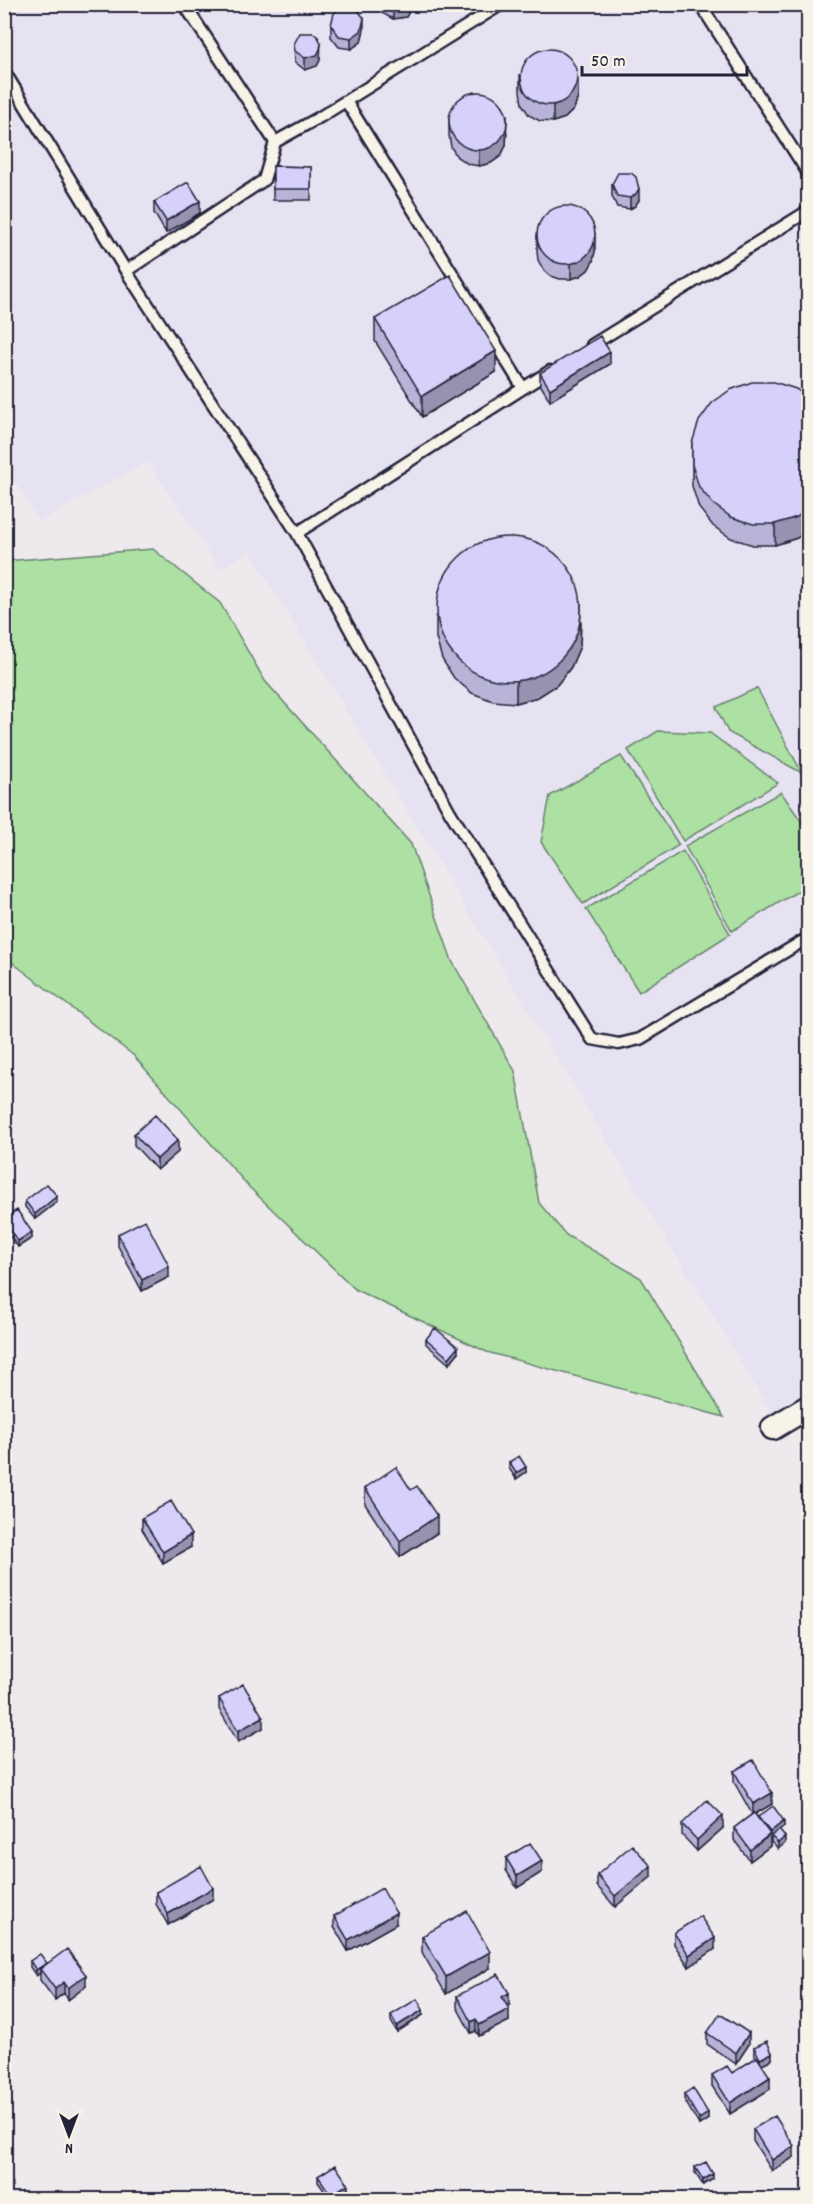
<svg xmlns="http://www.w3.org/2000/svg" width="813" height="2204" viewBox="0 0 813 2204" font-family="Dekko,sans-serif">
  <rect width="100%" height="100%" fill="#ede9ed"/>
  <filter id="ink" filterUnits="userSpaceOnUse"><feTurbulence type="fractalNoise" baseFrequency=".0167" numOctaves="2"/><feDisplacementMap in="SourceGraphic" scale="12" xChannelSelector="R" yChannelSelector="G"/><feConvolveMatrix kernelMatrix="1 2 1 2 8 2 1 2 1" color-interpolation-filters="sRGB"/></filter>
  <g filter="url(#ink)">
    <path fill="#e6e2f1" d="M5,5H808V1395L774,1417L250,551L220,569L148,462L39,521L5,465Z"/>
    <path fill="#ade1a3" stroke="#68826f" stroke-width="1.5" d="M153,549L220,603L265,681L411,844L452,961L515,1071L539,1203L566,1235L641,1278L724,1417L487,1352L356,1290L250,1188L133,1055L5,957V561Z
      M757,688L802,773L728,732L716,707Z
      M658,731L710,733L778,783L683,841L628,750Z
      M621,756L679,845L583,904L541,842L550,796Z
      M781,792L808,831V885L732,931L685,846Z
      M683,851L730,934L639,992L586,909Z"/>
    <g fill="none" stroke-linecap="round" stroke-linejoin="round">
      <g stroke="#22223b" stroke-width="15">
        <path id="lane" d="M184,4L275,142
          M700,4L808,173
          M4,71L126,271L297,533L450,812L592,1039L619,1044L640,1039L808,938
          M346,101L523,388
          M126,271L264,180L275,142L320,117L502,4
          M592,345L808,211
          M297,533L550,371"/>
      </g>
      <g stroke="#22223b" stroke-width="27">
        <path id="street" d="M773,1428L808,1407"/>
      </g>
      <use href="#lane" stroke="#f7f3e8" stroke-width="10"/>
      <use href="#street" stroke="#f7f3e8" stroke-width="22"/>
    </g>
    <path fill="#b8b4d7" stroke="#22223b" stroke-width="1.5" d="M381,4H412V6L406,17L393,19L382,13Z
      M331,25L364,29L361,42L351,49L339,47L331,37Z
      M294,44L320,60L317,66L305,70L295,62Z
      M520,75L578,97L574,109L565,118L553,122L540,121L529,115L522,104L520,91Z
      M449,119L507,133L506,145L501,156L491,163L479,166L468,164L457,157L451,147L449,135Z
      M273,166L311,167V200H273Z
      M612,184L639,200L635,206L630,209L617,207L612,196Z
      M154,202L200,213L166,233L154,213Z
      M537,234L595,251L593,261L588,270L580,276L571,279H560L551,276L543,269L538,260L537,251Z
      M375,319L496,372L422,417L375,341Z
      M610,364L550,401L540,384V373Z
      M808,398V529L797,538L775,545H753L731,538L713,526L699,508L692,486V443Z
      M436,616L581,623L580,646L571,667L557,685L538,697L516,703L493,701L472,693L454,678L442,659L436,638Z
      M134,1134L178,1152L157,1170L134,1145Z
      M25,1201L57,1202L35,1219L25,1207Z
      M4,1218L32,1238L18,1247L4,1228Z
      M118,1234L169,1277L142,1291L118,1246Z
      M426,1339L458,1353L449,1364L426,1344Z
      M509,1462L526,1472L516,1479L509,1468Z
      M365,1488L411,1490L437,1533L400,1557L365,1504Z
      M142,1518L191,1547L163,1563L142,1529Z
      M808,1675V1693L803,1686V1680Z
      M219,1698L263,1728L238,1742L219,1709Z
      M734,1771L772,1804L755,1814L758,1818V1817L784,1827L779,1831L785,1843L778,1849L771,1842V1837L770,1846L750,1861L734,1840V1828L752,1814L734,1782Z
      M682,1824L723,1828L697,1851L682,1835Z
      M506,1858L542,1872L517,1888L506,1870Z
      M597,1875L651,1877L615,1907L597,1886Z
      M156,1892L213,1899L168,1925L156,1904Z
      M334,1916L396,1924L348,1951L334,1927Z
      M674,1933L715,1949L689,1967L674,1944Z
      M422,1936L490,1968L446,1994L422,1952Z
      M30,1961L47,1964L86,1986L68,2000L64,1993L55,2000L40,1980V1973L36,1976L30,1967Z
      M457,1996L509,2005L507,2006L509,2021L479,2036L476,2031L471,2033L457,2007Z
      M391,2015H423L397,2032L391,2021Z
      M707,2033L749,2044L736,2064L707,2044Z
      M754,2047L772,2059L762,2064L770,2089L730,2114L712,2086V2075L732,2073L756,2058L754,2053Z
      M684,2094L708,2119L699,2125L684,2099Z
      M753,2129L794,2157L772,2171L753,2141Z
      M695,2167L713,2179L703,2185L695,2173Z
      M318,2176L348,2189L333,2199H330L318,2182Z"/>
    <path fill="#9692af" stroke="#22223b" stroke-width="1.5" d="M406,4H412V6L406,17L393,19V8Z
      M364,18V29L361,42L351,49V38Z
      M321,43L320,60L317,66L305,70V58Z
      M578,80V97L574,109L565,118L553,122V106Z
      M507,116L506,145L501,156L491,163L479,166V150Z
      M639,189V200L635,206L630,209V198Z
      M200,201V213L166,233V221Z
      M595,234V251L593,261L588,270L580,276L571,279V263Z
      M496,351V372L422,417V396Z
      M610,352V364L550,401V389Z
      M808,508V529L797,538L775,545V524Z
      M581,602L580,646L571,667L557,685L538,697L516,703V681Z
      M178,1140V1152L157,1170V1159Z
      M57,1196V1202L35,1219V1214Z
      M32,1232V1238L18,1247V1241Z
      M169,1266V1277L142,1291V1280Z
      M458,1347V1353L449,1364V1358Z
      M526,1467V1472L516,1479V1473Z
      M437,1516V1533L400,1557V1541Z
      M191,1535V1547L163,1563V1552Z
      M263,1717V1728L238,1742V1731Z
      M772,1793V1804L753,1815V1804Z
      M723,1816V1828L697,1851V1840Z
      M784,1821V1827L770,1838V1846L750,1861V1850L770,1835V1832Z
      M785,1837V1843L778,1849V1843Z
      M542,1861V1872L517,1888V1876Z
      M651,1866V1877L615,1907V1896Z
      M213,1888V1899L168,1925V1914Z
      M396,1913V1924L348,1951V1940Z
      M715,1938V1949L689,1967V1955Z
      M490,1952V1968L446,1994V1977Z
      M47,1963V1968L40,1969V1973L36,1976V1970Z
      M86,1975V1986L68,2000V1988Z
      M64,1982V1993L55,2000V1989Z
      M509,1993V2005L502,2008V1997Z
      M509,2009V2021L479,2036V2025Z
      M423,2010V2015L397,2032V2026Z
      M476,2019V2031L471,2033V2022Z
      M749,2033V2044L736,2064V2053Z
      M772,2053V2059L760,2065V2059Z
      M770,2077V2089L730,2114V2103Z
      M708,2113V2119L699,2125V2119Z
      M794,2146V2157L772,2171V2160Z
      M713,2174V2179L703,2185V2180Z
      M348,2184V2189L333,2199H331V2195Z"/>
    <path fill="#d6d1fa" stroke="#22223b" stroke-width="1.5" d="M387,4H406L393,8Z
      M344,6L356,8L364,18L361,31L351,38L339,36L331,25L334,13Z
      M300,33H313L318,37L321,43L320,49L317,55L305,58L295,51L294,44Z
      M521 77a28 28 0 1 1 56 0a28 28 0 1 1-56 0Z
      M449 121a29 29 0 1 1 58 0a29 29 0 1 1-58 0Z
      M273,166L311,167V189H273Z
      M618,173H631L636,177L639,189L635,195L630,198L617,196L612,184Z
      M188,182L200,201L166,221L154,202Z
      M537 235a29 29 0 1 1 58 0a29 29 0 1 1-58 0Z
      M450,275L496,351L422,396L375,319Z
      M600,336L610,352L550,389L540,373Z
      M752,382H774L796,389L808,398V508L797,517L775,524H753L731,517L713,504L699,487L692,465V443L699,421L712,403L730,390Z
      M437 609a72 72 0 1 1 144 0a72 72 0 1 1-144 0Z
      M155,1115L178,1140L157,1159L134,1134Z
      M47,1184L57,1196L35,1214L25,1201Z
      M17,1210L32,1232L18,1241L4,1222V1218Z
      M145,1220L169,1266L142,1280L118,1234Z
      M435,1328L458,1347L449,1358L426,1339Z
      M519,1456L526,1467L516,1473L509,1462Z
      M396,1467L411,1490L417,1486L437,1516L400,1541L365,1488Z
      M171,1501L191,1535L163,1552L142,1518Z
      M808,1675V1688L803,1680Z
      M243,1684L263,1717L238,1731L219,1698Z
      M753,1760L772,1793L753,1804L734,1771Z
      M707,1800L723,1816L697,1840L682,1824Z
      M773,1806L784,1821L770,1832L758,1817Z
      M754,1813L770,1834L750,1850L734,1828Z
      M779,1830L785,1837L778,1843L771,1836Z
      M530,1843L542,1861L517,1876L506,1858Z
      M632,1845L651,1866L615,1896L597,1875Z
      M201,1866L213,1888L168,1914L156,1892Z
      M382,1888L396,1913L348,1940L334,1916Z
      M467,1911L490,1952L446,1977L422,1936Z
      M700,1916L715,1938L689,1955L674,1933Z
      M67,1949L86,1975L68,1988L64,1982L55,1989L40,1969Z
      M40,1954L47,1963L36,1970L30,1961Z
      M498,1974L509,1993L502,1997L509,2009L479,2025L476,2019L471,2022L457,1996Z
      M417,1999L423,2010L397,2026L391,2015Z
      M720,2014L749,2033L736,2053L707,2033Z
      M767,2041L772,2053L760,2059L754,2047Z
      M757,2057L770,2077L730,2103L712,2075L727,2066L732,2073Z
      M693,2088L708,2113L699,2119L684,2094Z
      M775,2116L794,2146L772,2160L753,2129Z
      M706,2162L713,2174L703,2180L695,2167Z
      M335,2165L348,2184L331,2195L318,2176Z"/>
  </g>
  <rect width="813" height="2204" fill="none" stroke="#f7f3e8" stroke-width="24"/>
  <rect x="12" y="12" width="789" height="2180" fill="none" stroke="#22223b" stroke-width="2" filter="url(#ink)"/>
  <g transform="translate(69 2135) rotate(180)" stroke="#f7f3e8" stroke-width="4.5" paint-order="stroke">
  <path d="M0-4.5L10 22L0 15L-10 22Z" fill="#22223b"/>
  <text y="-9" font-size="16" font-weight="bold" text-anchor="middle" fill="#22223b">N</text>
  </g>
  <path d="M582 66v9h165v-9" fill="none" stroke="#22223b" stroke-width="3"/>
  <text x="591" y="66" font-size="18" fill="#22223b" stroke="#f7f3e8" stroke-width="4.5" paint-order="stroke">50 m</text>
</svg>
